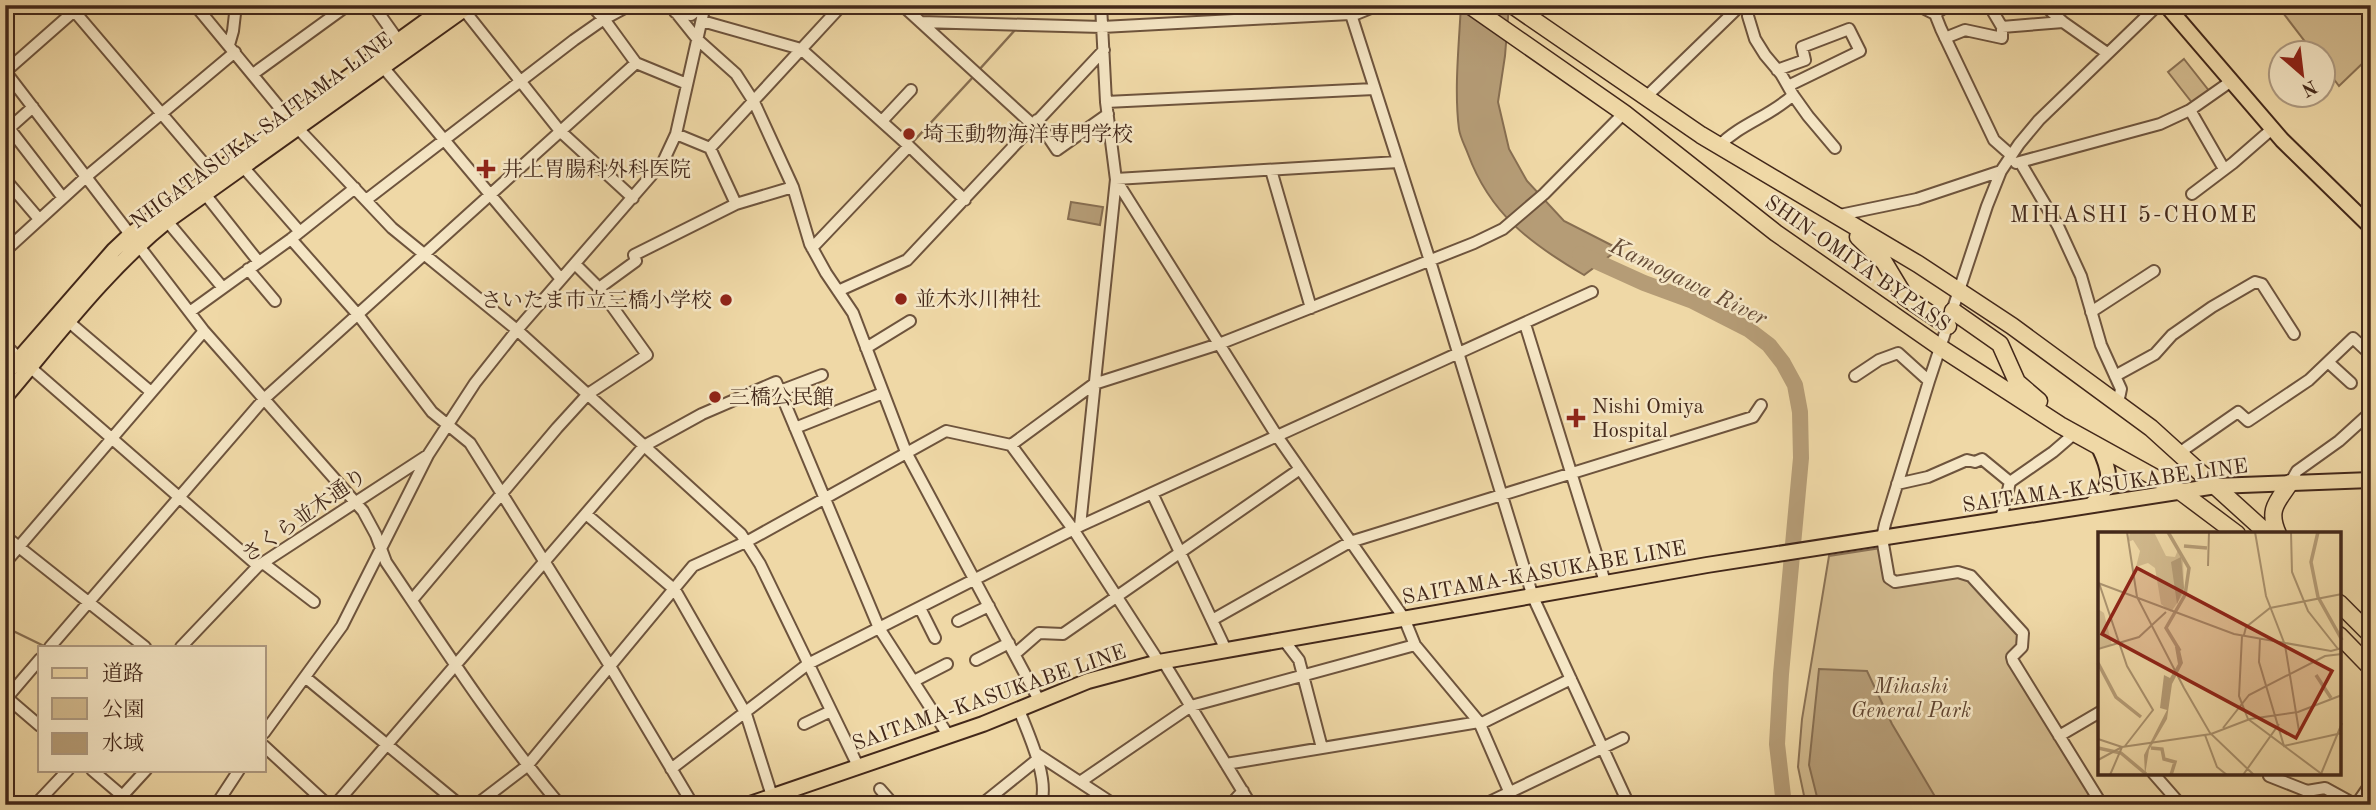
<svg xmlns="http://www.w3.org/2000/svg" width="2376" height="810" viewBox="0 0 2376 810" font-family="'Old Standard TT','Noto Serif JP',serif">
  <rect width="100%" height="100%" fill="#efd8a6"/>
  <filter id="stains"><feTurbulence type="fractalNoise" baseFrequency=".00286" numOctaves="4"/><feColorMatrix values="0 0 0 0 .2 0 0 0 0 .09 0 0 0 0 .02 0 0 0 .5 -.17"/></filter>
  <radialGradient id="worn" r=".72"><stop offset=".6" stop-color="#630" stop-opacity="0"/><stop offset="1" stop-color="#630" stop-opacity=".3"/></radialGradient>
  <path fill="#d2ba8e" stroke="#8a7154" stroke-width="2" d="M2277,5H2371V67L2365,61L2339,86L2324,66V52H2313Z
    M2184,59L2210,92L2193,104L2168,72Z
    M1881,548L1887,579L1957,576L1971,581L2020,635V645L2011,653L2097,805H1806L1798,767L1802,719L1829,556Z"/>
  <path fill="#b59c76" stroke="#876e51" stroke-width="2" d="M1461,5H1509L1505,56L1498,102L1509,149L1527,181L1564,221L1619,249L1584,275C1531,244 1490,214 1468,154C1465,146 1460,137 1459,129C1454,91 1459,44 1461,5Z
    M1071,202L1103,207L1100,225L1068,219Z
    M1819,669L1867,671L1892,724L1940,805H1819L1809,765Z"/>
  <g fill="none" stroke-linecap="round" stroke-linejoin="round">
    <path stroke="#876e51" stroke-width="2.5" d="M978,71L1015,30
      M912,143L974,76
      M5,627L46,647"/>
    <path stroke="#b59c76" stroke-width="16" d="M1580,254L1644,283L1693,301L1748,329L1769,345L1783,363L1795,385L1800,412L1801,458L1781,674L1777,744L1784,805"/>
    <g stroke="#6e543d" stroke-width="14">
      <path id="minor" d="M69,5L213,174
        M195,5L289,119L392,228L517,330L741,534L760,564L858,766
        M373,5L398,40
        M591,5L604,19L636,63L687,84
        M670,5L698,40L736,74L754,102L793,187L810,244L826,273L853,313L906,452L1040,702
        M902,5L1033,125
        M1101,5L1106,102L1116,180L1277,436L1404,618L1415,645L1479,722L1515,805
        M1348,5L1430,261L1533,597L1629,805
        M1923,5L1925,9L1935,14
        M1948,5L1935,14L1941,29L1994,140L2011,155
        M1989,5L2002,27L2063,22L2107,53
        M2044,5L2063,22
        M464,10L560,131L633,198
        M675,12L691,15L704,5
        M1351,16L1378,5
        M1748,16L1755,39L1765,55L1781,74L1793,95L1808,116L1835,148
        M702,21L801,49L909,146L965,200
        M921,22L1102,27L1350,14
        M1945,38L1965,30L2002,38V27
        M229,45L233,31L236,5
        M383,67L561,279
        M1777,70L1805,60L1802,47L1849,29L1860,51L1788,86
        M5,71L204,331L363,511L376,535L386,562C442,645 496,729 560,805
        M6,71L81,5
        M253,74L348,5
        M1646,97L1741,5
        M1106,102L1374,89
        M2190,110L2224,169
        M1037,120L1057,150L1108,114
        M882,121L911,90
        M9,128L63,198
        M5,132L33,107
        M676,134L710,148L736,204
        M1719,146C1740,124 1771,116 1793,95
        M710,148L842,5
        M2020,162L2058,226L2081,276L2101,345L2121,389L2118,403
        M2016,163L2160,124L2190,110L2230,82
        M244,168L300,232
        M1271,170L1311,308
        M5,179L39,219
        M205,194L258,261
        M2192,194L2233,163L2272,129
        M366,200L574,40L604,19L630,5
        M1835,216L1917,199L2001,171
        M167,221L223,288
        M291,239L359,316L432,412L470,443L610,666L693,805
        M812,248L909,146
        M5,251L86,177L235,52
        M248,269L275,301
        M599,288L636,261L634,255L736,204L793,187
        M838,291L907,260L1104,50
        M191,311L291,239L355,188
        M2091,312L2154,271
        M69,322L151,392
        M1525,324L1605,582
        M5,345L19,358
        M866,348L910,321
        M2328,362L2351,383
        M30,367L258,566
        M1855,376L1879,360L1898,353L1929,381
        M2115,376L2155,354L2172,335L2212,307L2255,282L2262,284L2294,334
        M780,391L822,375
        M795,428L883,393
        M1011,445L1073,529L1159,662
        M2179,453L2238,412L2248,421L2309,380L2353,338L2371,355
        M2290,483L2297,471L2339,441L2371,412
        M1897,484L1928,477L1967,460L1975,462L1982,459L2010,482
        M1152,493L1226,650
        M586,514L675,590L746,714L772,796
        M2001,519L2010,482L2053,452L2075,433
        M1080,526L1116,179L1398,162
        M5,536L145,647
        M5,563L204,331
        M263,563L314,602
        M412,600L557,428L588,394L647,355L599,288L575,264
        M920,608L935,638
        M1212,620L1350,542L1753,417L1761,405
        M958,621L989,606
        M1283,639L1299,660L1322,748
        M50,647L264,399L636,63
        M181,647L258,566L428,455
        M1015,654L1039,633L1063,634L1300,469
        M976,660L1009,643
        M1163,661L1251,805
        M305,677L460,805
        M914,681L947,664
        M5,696L40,726
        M5,700L40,659
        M1019,710C1028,733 1051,782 1040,805
        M804,724L831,711
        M1480,724L1571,679
        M264,733L342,626L428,455L475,383L517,330L663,162L676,134L705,5
        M2059,736L2100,712
        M264,746L328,805
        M1037,754L1115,805
        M1226,764L1479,722
        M671,769L808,664L1080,526L1592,292
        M92,770L133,805
        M2153,773L2181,805
        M2269,776L2307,791L2325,788L2356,805L2371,783
        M1080,782L1191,706L1415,645
        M880,789L894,805
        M35,805L68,770
        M114,805L146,770
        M216,805L239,770
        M335,805L644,446L702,414L776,382L879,628L948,735
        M476,805L527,766L693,566L748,541L946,431L1011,445L1094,384L1219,344L1474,243L1503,229L1544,194L1624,113
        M981,805L1038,759
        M1230,805L1243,791
        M1483,805L1623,738
        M2102,805L2013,661L2012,657L2022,647L2023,633L1971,576L1958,572L1895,582L1889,578L1882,538L1885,524L1929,381L1987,206L2001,171L2019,144L2039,120L2158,5"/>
    </g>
    <g stroke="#43281a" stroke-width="18">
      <path id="major" d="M2166,5L2282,140L2371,227
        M5,375L114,250L131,234L448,5
        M5,397C57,336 105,271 167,221L470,5
        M2091,505C2114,486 2111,472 2099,447
        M747,805L983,724L1088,681L1159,662L1707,565L2216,486L2371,480"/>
    </g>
    <g stroke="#43281a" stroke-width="19">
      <path id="highway" d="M1469,5L1624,113L1776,233L1941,348L2060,425L2181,492L2237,534
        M1512,5L1701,135L1918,264L2012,326L2151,428L2268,534
        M1858,237L1884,262L1905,297L1948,326
        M1953,311L2000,344L2017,382L2039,401
        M2278,534C2267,510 2277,502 2290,483
        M2339,603L2371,635
        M2339,635L2371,668"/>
    </g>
    <use href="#minor" stroke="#f5e6c5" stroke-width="10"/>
    <use href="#major" stroke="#efd8a6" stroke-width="14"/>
    <use href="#highway" stroke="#efd8a6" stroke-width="16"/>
  </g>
  <g fill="#8f2418" stroke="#f5e6c5" stroke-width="2.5">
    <circle cx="909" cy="134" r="7"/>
    <path d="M482.5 158.5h7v7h7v7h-7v7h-7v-7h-7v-7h7z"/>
    <circle cx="901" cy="299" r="7"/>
    <circle cx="726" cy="300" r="7"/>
    <circle cx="715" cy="397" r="7"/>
    <path d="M1572.5 407.5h7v7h7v7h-7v7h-7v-7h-7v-7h7z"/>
  </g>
  <g text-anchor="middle" stroke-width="5" stroke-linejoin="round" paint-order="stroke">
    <g font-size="21" fill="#43281a" stroke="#f5e6c5">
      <text transform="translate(261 130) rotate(-36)" y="7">NIIGATASUKA-SAITAMA LINE</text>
      <text transform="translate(1858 263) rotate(35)" y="7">SHIN-OMIYA BYPASS</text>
      <text transform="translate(2105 485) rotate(-8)" y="7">SAITAMA-KASUKABE LINE</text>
      <text transform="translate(304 515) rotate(-35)" y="7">さくら並木通り</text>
      <text transform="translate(1544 572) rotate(-10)" y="7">SAITAMA-KASUKABE LINE</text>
      <text transform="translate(989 697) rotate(-19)" y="7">SAITAMA-KASUKABE LINE</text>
    </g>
    <g font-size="21" fill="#43281a" stroke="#f5e6c5" text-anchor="start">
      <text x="923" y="141">埼玉動物海洋専門学校</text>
      <text x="502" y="176">井上胃腸科外科医院</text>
      <text x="915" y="306">並木氷川神社</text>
      <text x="712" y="307" text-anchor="end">さいたま市立三橋小学校</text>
      <text x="729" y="404">三橋公民館</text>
      <text x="1592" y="413">Nishi Omiya<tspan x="1592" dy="24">Hospital</tspan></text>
    </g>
    <g font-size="21" font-style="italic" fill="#604531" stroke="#f5e6c5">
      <text x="1911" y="693">Mihashi<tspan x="1911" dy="24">General Park</tspan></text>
    </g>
    <g font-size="23" letter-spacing="2" fill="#43281a" stroke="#f5e6c5">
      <text x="2134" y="222">MIHASHI 5-CHOME</text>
    </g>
    <g font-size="23" font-style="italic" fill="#654b36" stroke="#f5e6c5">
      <text transform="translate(1689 281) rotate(26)" y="8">Kamogawa River</text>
    </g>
  </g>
  <g transform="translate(2098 532)">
    <rect width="243" height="243" fill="#efd8a6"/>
    <path d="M32,0H56L68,24L77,25L80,18L85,26L86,61L73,80L63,72L57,36L50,31L38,35L42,19L35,8L30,10ZM0,77L6,81L14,113L0,116Z" fill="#d2ba8e"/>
    <path d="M83,25L86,56L79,72L73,30ZM81,114L85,131L74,152L69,187L51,218L47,243L46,223L69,178L62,176L66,143L72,146L80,132L77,115Z" fill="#b59c76"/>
    <path fill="none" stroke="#b59c76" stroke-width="3.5" d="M70,0L91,36L87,63L68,96L82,119M220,0L213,30L220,65L244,108M86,14L109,16M0,131L18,165L43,185M218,143L233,166M0,216L23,221L48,242M53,216L64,217L66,227L77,230L73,243"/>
    <path fill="none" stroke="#aa926e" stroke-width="2" d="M29,0L39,65L86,156L112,201L156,243M130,0H156M157,0L168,64L187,113L201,199M193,0L194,40L210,79L240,117M110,34L111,0M0,51L136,102L233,119L244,116M1,51L29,134L55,178L27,214M146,103L148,95L172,76L244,62M144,104L141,164L150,187M162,106L161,130L186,214L244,201M0,117L41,105L68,80M150,187L225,243M125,196L151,163L227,124L244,122M107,203L119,235L129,243M0,207L24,215M0,228L24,215L113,202L152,187L200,180L244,163M223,242L244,191M12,243L24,215M145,243L181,192"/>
    <path fill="#8f2418" fill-opacity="0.15" stroke="#8f2418" stroke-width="3.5" d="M39,36L234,139L198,206L4,102Z"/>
    <rect width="243" height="243" fill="none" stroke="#43281a" stroke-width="3.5"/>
  </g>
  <rect width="2376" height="810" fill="none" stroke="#efd8a6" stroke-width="28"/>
  <rect x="7" y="7" width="2362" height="796" fill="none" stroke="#43281a" stroke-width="3.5"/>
  <rect x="14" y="14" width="2348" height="782" fill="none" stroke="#43281a" stroke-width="2"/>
  <rect x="38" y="646" width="228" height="126" fill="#f5e6c5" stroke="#ae9a81" stroke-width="2"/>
  <rect x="52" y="668" width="35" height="10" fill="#efd8a6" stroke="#ae9a81" stroke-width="2"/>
  <text x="102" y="680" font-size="21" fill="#43281a">道路</text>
  <rect x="52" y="698" width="35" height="21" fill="#d2ba8e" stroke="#ae9a81" stroke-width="2"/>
  <text x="102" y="716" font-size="21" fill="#43281a">公園</text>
  <rect x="52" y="733" width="35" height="21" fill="#b59c76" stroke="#ae9a81" stroke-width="2"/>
  <text x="102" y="750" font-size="21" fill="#43281a">水域</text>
  <g transform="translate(2302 74) rotate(152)"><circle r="33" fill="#f5e6c5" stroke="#ae9a81" stroke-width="2"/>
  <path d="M0-5L12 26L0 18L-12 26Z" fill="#8f2418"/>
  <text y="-10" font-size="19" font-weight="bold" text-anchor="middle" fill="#43281a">N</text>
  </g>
  <rect width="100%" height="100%" filter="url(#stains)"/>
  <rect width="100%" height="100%" fill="url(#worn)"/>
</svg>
